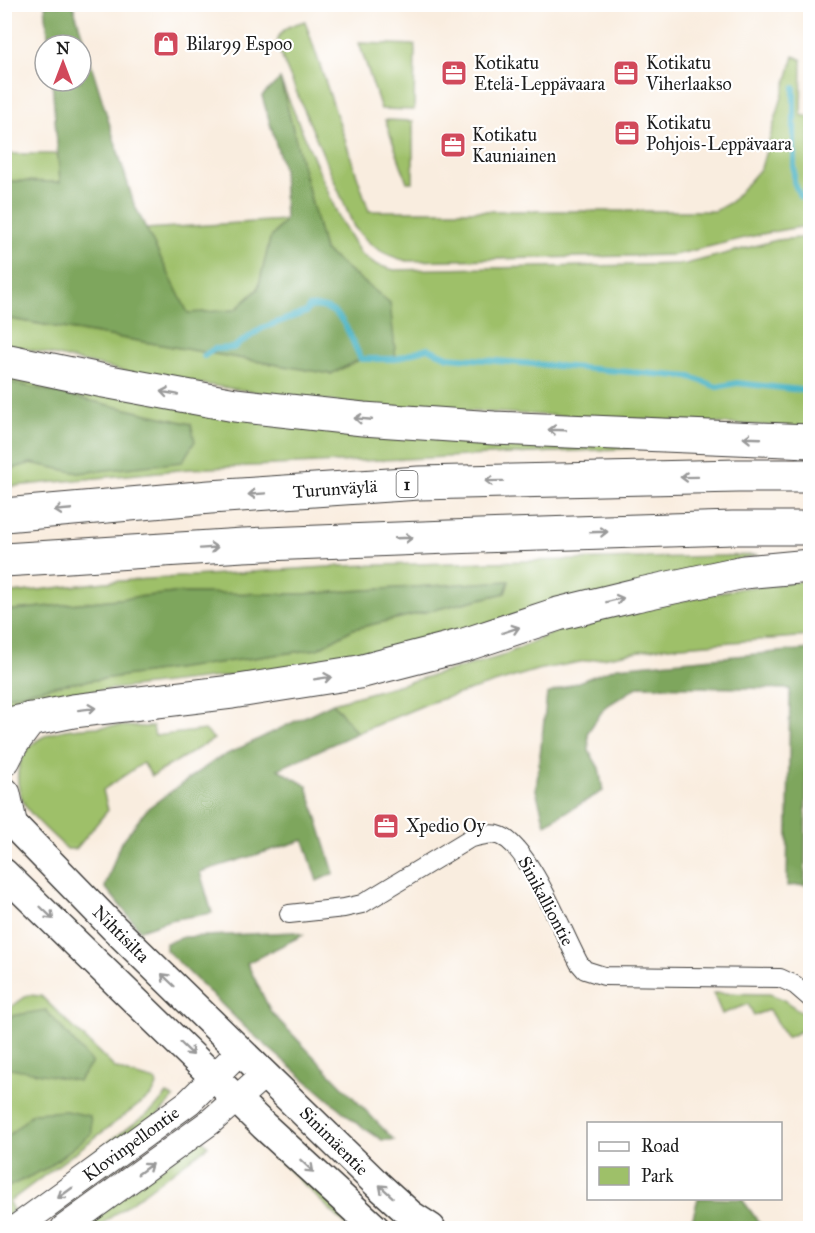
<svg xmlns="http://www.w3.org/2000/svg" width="815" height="1233" viewBox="0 0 815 1233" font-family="'IM FELL Great Primer',serif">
  <rect width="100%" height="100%" fill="#fff"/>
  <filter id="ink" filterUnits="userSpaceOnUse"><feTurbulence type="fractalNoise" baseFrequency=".0167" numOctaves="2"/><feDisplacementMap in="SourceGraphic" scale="12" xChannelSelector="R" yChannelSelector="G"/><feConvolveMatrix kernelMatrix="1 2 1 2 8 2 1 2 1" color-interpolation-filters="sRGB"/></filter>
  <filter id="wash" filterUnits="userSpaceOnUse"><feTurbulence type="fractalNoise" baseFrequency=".008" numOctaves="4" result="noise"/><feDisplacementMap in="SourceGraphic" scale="24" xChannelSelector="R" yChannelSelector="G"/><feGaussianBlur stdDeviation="1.35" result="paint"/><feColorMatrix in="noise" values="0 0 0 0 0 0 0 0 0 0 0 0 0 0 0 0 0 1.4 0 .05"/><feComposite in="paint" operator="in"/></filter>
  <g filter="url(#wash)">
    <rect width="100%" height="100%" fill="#f9eddf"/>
    <path fill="#9ec069" stroke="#5d6e42" stroke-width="1.5" d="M305,21L369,211H715L731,202L761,168L794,56L802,60L801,115L810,117V226C764,231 720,245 674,255L407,261C383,255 370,246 354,227L277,46C277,29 291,25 305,21Z
      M359,43L415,45L414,110L381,109Z
      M280,79L339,218L360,253L374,264L394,270L686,264L777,240L810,237V428L378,407L248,391L141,375L5,344L4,318L331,374L361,359L395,358L390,303L324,250Z
      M385,120L413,121V182H407Z
      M5,154H58L60,182L5,181Z
      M285,220L270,239L258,289L235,310L188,314L146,229Z
      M5,375L662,447L189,469L5,487V471L31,463L79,473L190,424L5,381Z
      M759,555L409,647L262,672L71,694L5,709L4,697L59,685L317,649L353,629L505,593L509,581L303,594L175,593L5,611V594L105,582L341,566Z
      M810,580V636L656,648L537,670L429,703L357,733L333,703L499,657L572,624L742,588Z
      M114,726L153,727L155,736L205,730L214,739L152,776L143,763L103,790L108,810L76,849H67C56,838 31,817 25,805C18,791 15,775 21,761C36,724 81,729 114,726Z
      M713,993L770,994L782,999L810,1018V1038L805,1029L786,1038L769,1010L754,1015L748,1004L722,1014Z
      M28,995L41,996L115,1068L130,1074L156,1081L157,1086L152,1095L9,1202L13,1210L5,1219L4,1012Z
      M167,1094L174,1098L148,1126L81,1162L154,1109Z
      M201,1138L208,1146L96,1228H79Z
      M257,1139H260L358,1228H349L268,1150L257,1143Z"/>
    <path fill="#7ea65d" stroke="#4d613c" stroke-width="1.5" d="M45,5H73L134,204L188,313L235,310L258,289L270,239L285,220L283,168L262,96L280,79L324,250L390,303L396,359H361L331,374L5,318V181L60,182L52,81H81V45H49Z
      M5,381L191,424L195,441L182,462L79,473L31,463L5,471Z
      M509,581L505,593L353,629L317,649L59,685L5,697V611L175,593L303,594Z
      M810,649V691L807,692L805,885L787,886L790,689L639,686L605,707L588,732L589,751L599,768L603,791L545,824L536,790L547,694L617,667Z
      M333,703L357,733L278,769L307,786L334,873L317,881L304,840L200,872L212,913L170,920L140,930L105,887L120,844L148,808L217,759Z
      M295,932L303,935L247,963L271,1012L394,1140H382L356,1123L249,1031L166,950V943L184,937Z
      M46,1010L92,1063L78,1081L5,1067V1025L11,1016Z
      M66,1111L90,1116L92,1133L47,1168L6,1188L5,1139L33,1113Z
      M698,1198L742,1199L763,1228H690Z"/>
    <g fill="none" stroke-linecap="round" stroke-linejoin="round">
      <path stroke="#46b2c4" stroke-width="6" d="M794,88V182L800,196L810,201
        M204,356L214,349L233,348L262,328L306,312L309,307C343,302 348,334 361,359H396L427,348L448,357L691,377L717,387L737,383L810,391"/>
    </g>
  </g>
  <g filter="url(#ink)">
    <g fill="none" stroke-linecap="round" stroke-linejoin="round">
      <g stroke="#3d3b39" stroke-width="20">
        <path id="minor" d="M289,914L344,908L362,904L469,839C479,836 491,832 501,836C529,847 564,935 579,963L585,970L604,976L780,978L795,985L810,998"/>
      </g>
      <g stroke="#3d3b39" stroke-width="28">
        <path id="secondary" d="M16,1228L189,1102L240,1051
          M64,1228L210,1122L265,1074"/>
      </g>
      <g stroke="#3d3b39" stroke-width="31">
        <path id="primary" d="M4,815L114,928L377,1184L411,1215L431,1228
          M4,873L264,1126L375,1228"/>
      </g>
      <g stroke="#3d3b39" stroke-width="35">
        <path id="motorway" d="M4,360L104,381L235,405L363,419L494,428L810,441
          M4,515L210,497L419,483L738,476H810
          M4,560L243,545L449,537L733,528H810
          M4,725L73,711L232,692L359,672L464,645L558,614L636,595L744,572L810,566
          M4,759L12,743L30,719
          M4,794L10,822"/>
      </g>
      <use href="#minor" stroke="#fff" stroke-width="18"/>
      <use href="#secondary" stroke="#fff" stroke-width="26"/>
      <use href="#primary" stroke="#fff" stroke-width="28"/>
      <use href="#motorway" stroke="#fff" stroke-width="33"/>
    </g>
    <defs><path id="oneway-shaft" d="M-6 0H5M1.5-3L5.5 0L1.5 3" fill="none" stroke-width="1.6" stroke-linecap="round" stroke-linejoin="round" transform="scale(1.5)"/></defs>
    <g stroke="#999">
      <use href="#oneway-shaft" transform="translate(169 393) rotate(-170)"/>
      <use href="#oneway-shaft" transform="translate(363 419) rotate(-175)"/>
      <use href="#oneway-shaft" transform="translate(557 430) rotate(-178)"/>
      <use href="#oneway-shaft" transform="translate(752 438) rotate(-178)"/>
      <use href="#oneway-shaft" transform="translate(689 477) rotate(179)"/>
      <use href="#oneway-shaft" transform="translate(494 481) rotate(179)"/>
      <use href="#oneway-shaft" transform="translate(257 494) rotate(176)"/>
      <use href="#oneway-shaft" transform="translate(63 510) rotate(175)"/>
      <use href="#oneway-shaft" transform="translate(599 532) rotate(-2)"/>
      <use href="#oneway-shaft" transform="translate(404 538) rotate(-2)"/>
      <use href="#oneway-shaft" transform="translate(209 548) rotate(-4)"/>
      <use href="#oneway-shaft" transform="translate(615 600) rotate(-14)"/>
      <use href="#oneway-shaft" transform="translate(511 630) rotate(-18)"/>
      <use href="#oneway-shaft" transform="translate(323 678) rotate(-9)"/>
      <use href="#oneway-shaft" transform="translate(87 709) rotate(-7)"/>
      <use href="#oneway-shaft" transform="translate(47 913) rotate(44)"/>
      <use href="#oneway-shaft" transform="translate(168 980) rotate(-136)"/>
      <use href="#oneway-shaft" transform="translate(187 1049) rotate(44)"/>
      <use href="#oneway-shaft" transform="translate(307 1166) rotate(43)"/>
      <use href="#oneway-shaft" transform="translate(145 1169) rotate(-36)"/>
      <use href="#oneway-shaft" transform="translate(386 1191) rotate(-138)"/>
      <use href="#oneway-shaft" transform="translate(65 1193) rotate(144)"/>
    </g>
  </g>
  <defs>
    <g id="shop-square" transform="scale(1.35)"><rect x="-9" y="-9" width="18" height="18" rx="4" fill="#d1495b" stroke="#fff"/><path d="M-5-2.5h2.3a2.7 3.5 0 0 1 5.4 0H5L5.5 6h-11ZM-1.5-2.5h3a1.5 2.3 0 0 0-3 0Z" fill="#fff"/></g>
    <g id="office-square" transform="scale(1.35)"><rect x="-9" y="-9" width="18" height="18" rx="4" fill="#d1495b" stroke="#fff"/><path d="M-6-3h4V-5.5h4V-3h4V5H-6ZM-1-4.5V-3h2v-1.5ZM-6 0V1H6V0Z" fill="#fff"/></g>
  </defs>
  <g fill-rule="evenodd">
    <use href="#shop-square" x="166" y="44"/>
    <use href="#office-square" x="454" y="73"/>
    <use href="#office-square" x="626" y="73"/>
    <use href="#office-square" x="627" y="133"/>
    <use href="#office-square" x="453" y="145"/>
    <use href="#office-square" x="386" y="826"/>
  </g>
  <g text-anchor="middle" stroke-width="4.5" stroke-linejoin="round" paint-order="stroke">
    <rect fill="#fff" stroke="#606060" stroke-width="1.5" x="396.5" y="471" width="21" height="26" rx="4.5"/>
    <g font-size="16" font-weight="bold" fill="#1c1c1c">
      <text x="407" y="490">1</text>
    </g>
    <g font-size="18" fill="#1c1c1c" stroke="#fff" text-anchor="start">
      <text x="186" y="50">Bilar99 Espoo</text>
      <text x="474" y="69">Kotikatu<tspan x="474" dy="21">Etelä-Leppävaara</tspan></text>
      <text x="646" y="69">Kotikatu<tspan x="646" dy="21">Viherlaakso</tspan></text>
      <text x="646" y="129">Kotikatu<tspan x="646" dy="21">Pohjois-Leppävaara</tspan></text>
      <text x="472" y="141">Kotikatu<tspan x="472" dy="21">Kauniainen</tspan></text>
      <text x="406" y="832">Xpedio Oy</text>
    </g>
    <g font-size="18" fill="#1c1c1c" stroke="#fff">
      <text transform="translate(335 489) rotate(-4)" y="6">Turunväylä</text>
      <text transform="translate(546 901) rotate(62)" y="6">Sinikalliontie</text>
      <text transform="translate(121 934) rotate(45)" y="6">Nihtisilta</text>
      <text transform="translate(334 1141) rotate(45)" y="6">Sinimäentie</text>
      <text transform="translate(131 1144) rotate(-36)" y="6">Klovinpellontie</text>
    </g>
  </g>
  <rect width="815" height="1233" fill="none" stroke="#fff" stroke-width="24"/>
  <rect x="587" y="1122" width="195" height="78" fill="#ffffff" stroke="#a4a4a4" stroke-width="1.5"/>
  <rect x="599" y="1142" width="30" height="9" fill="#ffffff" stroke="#a4a4a4" stroke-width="1.5"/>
  <text x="641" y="1152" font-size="18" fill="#1c1c1c">Road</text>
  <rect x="599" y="1167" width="30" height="18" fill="#9ec069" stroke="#a4a4a4" stroke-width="1.5"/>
  <text x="641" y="1182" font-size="18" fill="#1c1c1c">Park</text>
  <g transform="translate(63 63)"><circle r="28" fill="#ffffff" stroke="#a4a4a4" stroke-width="1.5"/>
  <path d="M0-4.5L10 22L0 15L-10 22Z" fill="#d1495b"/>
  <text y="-9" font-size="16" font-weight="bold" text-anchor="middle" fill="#1c1c1c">N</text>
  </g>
</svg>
